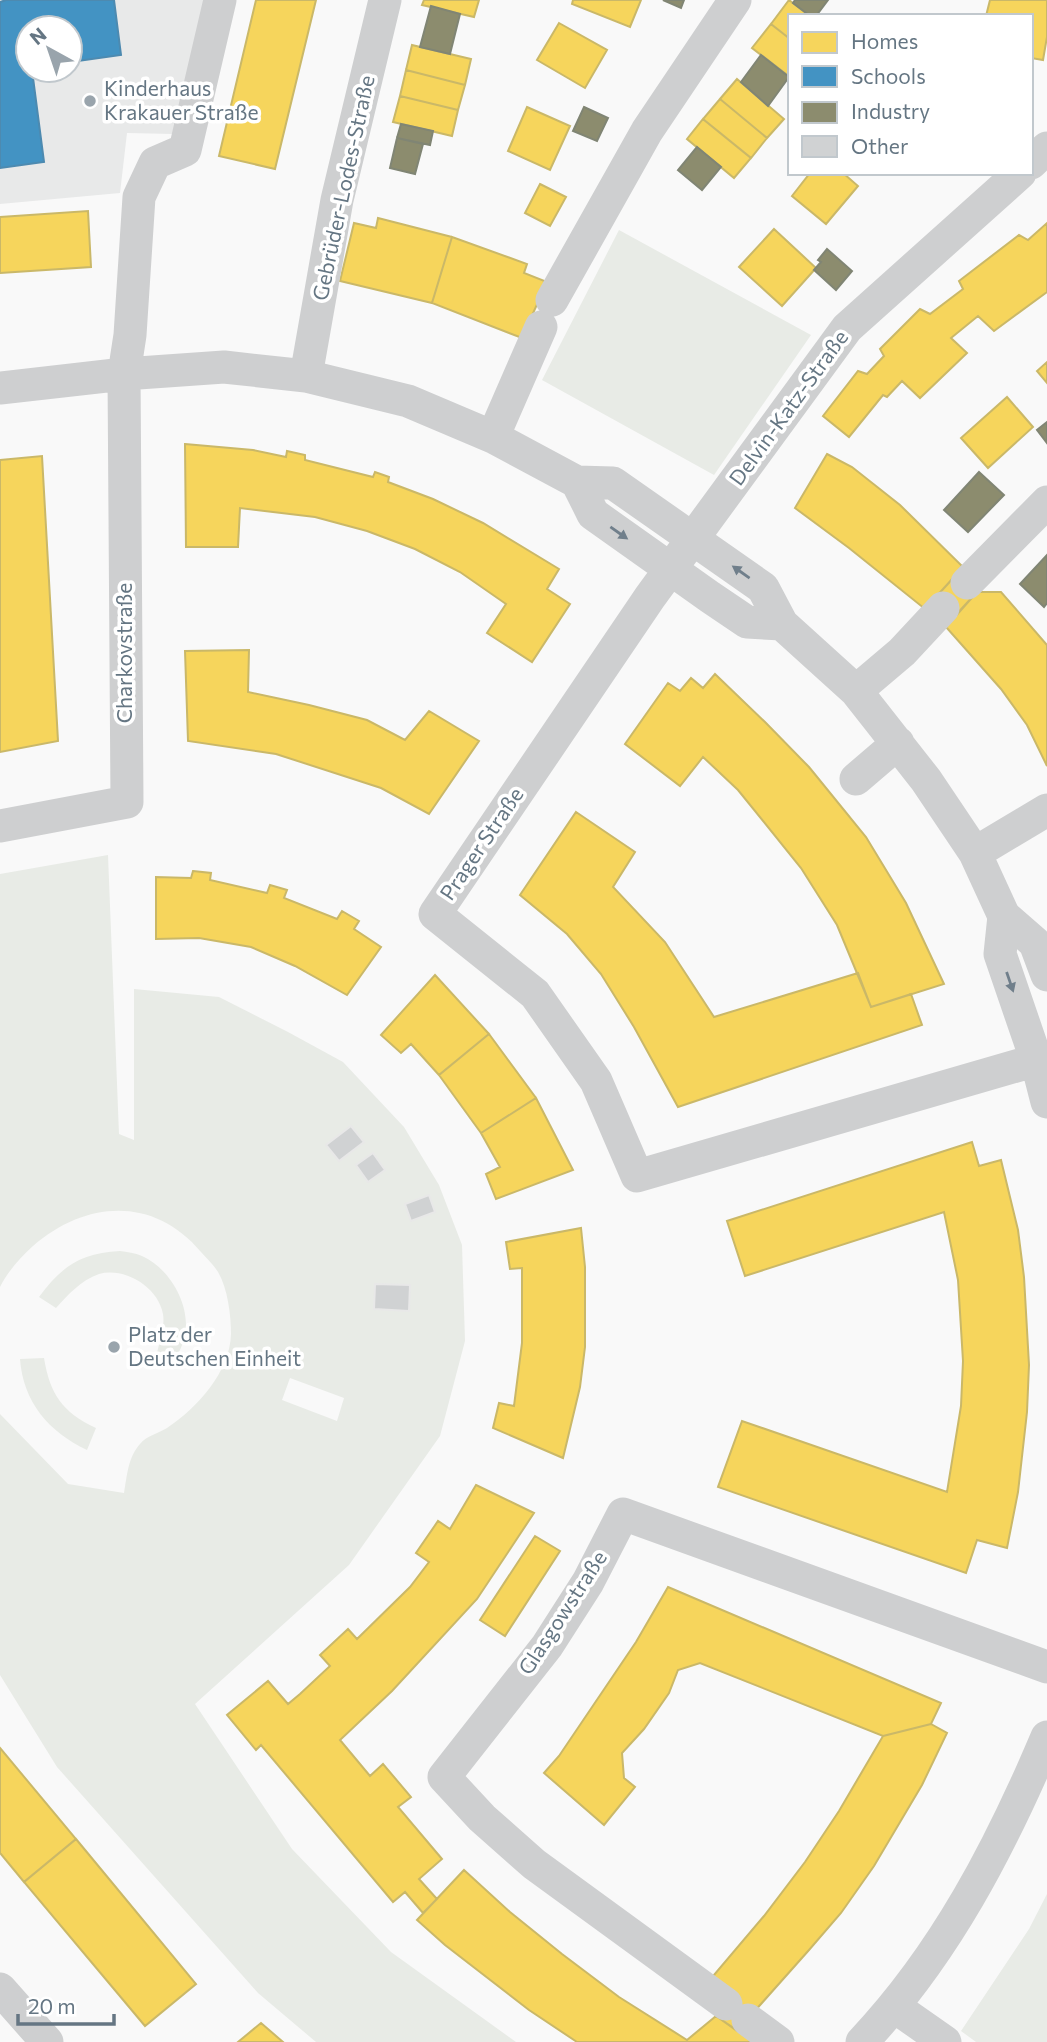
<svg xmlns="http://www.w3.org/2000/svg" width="1047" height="2042" viewBox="0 0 1047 2042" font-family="Commissioner,sans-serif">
  <rect width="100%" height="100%" fill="#f9f9f9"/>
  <path fill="#e8e9e9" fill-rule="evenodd" d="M0,0H205L173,134L127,133L120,193L0,204ZM28,28H70V70H28Z"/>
  <path fill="#e8ebe6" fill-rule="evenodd" d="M619,230L811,335L714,475L542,380Z
    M108,855L119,1134L134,1140V989L219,997L288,1032L343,1062L404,1127L439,1185L462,1245L465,1341L440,1436L349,1565L195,1704L292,1849L391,1952L516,2042H316L258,1993L57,1767L0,1675V1414L68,1484L124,1493C127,1476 128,1457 140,1444C146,1436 159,1433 167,1428C197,1408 230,1372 231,1334C231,1316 228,1289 218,1272C214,1265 207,1259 201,1252C154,1196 86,1200 33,1246C21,1257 8,1271 0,1287V874ZM290,1378L344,1398L337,1421L282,1400Z
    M120,1251C127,1252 135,1253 142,1256C170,1268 193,1308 184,1339C182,1347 177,1356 173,1364L157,1353C160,1340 165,1328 163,1314C158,1287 125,1267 99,1274C81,1280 68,1295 56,1308L39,1297C62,1266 81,1253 120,1251Z
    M44,1358C50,1394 62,1412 96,1428L87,1450C49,1432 23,1402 20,1359Z
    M1047,1894V2042H976L961,2031L1029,1929Z"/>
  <path fill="#f6d55c" stroke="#cab868" stroke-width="2" d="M256,0H316L275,169L219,156Z
    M424,0H479L474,17L422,5Z
    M573,0H641L630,27L572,4Z
    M789,0L810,16H790V39L771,24Z
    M990,0H1047V37L1043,60L1031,58V16H986Z
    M559,23L607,50L585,88L537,60Z
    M771,24L790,39V77L752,48Z
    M412,45L471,59L465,85L406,70Z
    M406,70L465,85L458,110L400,96Z
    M737,79L784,119L767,138L720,99Z
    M400,96L458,110L452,136L393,122Z
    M720,99L767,138L751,158L703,119Z
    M527,107L570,126L550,170L508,151Z
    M703,119L751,158L734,178L687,139Z
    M810,173H843L858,186L826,224L792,196Z
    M540,184L566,197L550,226L525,213Z
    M88,211L91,267L0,273V217Z
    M378,218L452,237L432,303L340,281L354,223L376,228Z
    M1047,223V292L994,331L978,316L951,338L967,353L920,398L902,381L887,397L883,395L849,437L823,416L858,371L867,374L884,356L880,349L920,309L930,314L963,289L959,281L1019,235L1028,240Z
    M774,229L816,268L782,306L739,267Z
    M452,237L527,264L524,273L547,282L522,338L432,303Z
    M1047,362V383L1037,371Z
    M1007,397L1033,427L988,468L961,438Z
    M185,444L253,450L286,457L287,451L305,455V460L373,477L375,472L389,477L388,482L433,499L483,523L559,569L547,589L570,604L532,662L487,633L506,604L460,572L415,549L367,531L315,517L240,508L238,547H186Z
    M827,454L852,467L900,505L963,567L925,609L849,548L795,508Z
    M42,456L58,741L0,752V460Z
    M957,574L977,592L953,618L934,599Z
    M977,592H1001L1047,645V766L1027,725L1001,689L946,627Z
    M249,650L248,692L309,705L367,720L405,740L429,711L479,741L429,814L381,788L276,754L188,741L185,651Z
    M715,674L765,722L809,767L866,837L906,903L944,984L871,1007L837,925L801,868L738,790L703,757L680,786L625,744L668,683L680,691L691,678L703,688Z
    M576,812L635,852L613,887L665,942L714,1017L858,973L871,1007L911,994L922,1025L678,1107L634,1027L601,974L567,934L520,895Z
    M193,871L211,873L210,880L267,893L270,885L287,890L284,898L337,919L342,911L359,921L354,929L381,947L347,995L295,966L251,947L199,938L156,939V877L191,878Z
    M435,975L489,1034L439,1075L411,1044L401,1053L381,1035Z
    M489,1034L536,1098L481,1133L439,1075Z
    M536,1098L573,1170L496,1199L486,1174L500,1167L481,1133Z
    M972,1142L979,1166L1001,1160L1018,1230L1024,1277L1029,1365L1027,1412L1018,1492L1007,1548L977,1540L966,1573L718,1487L742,1421L947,1492L961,1406L963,1361L958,1280L944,1212L745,1276L727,1221Z
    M581,1228L585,1267V1347L580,1387L563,1458L493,1428L499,1403L514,1406L522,1343V1268L510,1269L506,1242Z
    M476,1485L534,1513L477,1599L392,1691L340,1740L370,1776L383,1764L411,1797L398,1807L442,1859L419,1879L437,1899L423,1913L405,1892L393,1902L261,1745L256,1750L227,1715L268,1681L288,1704L300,1694L330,1666L320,1655L348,1629L357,1639L410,1587L429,1562L416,1553L438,1521L450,1529Z
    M535,1536L560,1551L505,1636L480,1620Z
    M668,1587L941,1703L931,1724L883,1736L700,1663L678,1670L669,1693L644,1729L622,1753L624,1778L635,1787L604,1825L544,1773L559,1756L636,1642Z
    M931,1724L947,1733L922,1785L874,1866L841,1913L809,1950L737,2031L716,2016L708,1982L764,1916L805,1862L839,1811L883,1736Z
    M0,1748L76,1839L24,1882L0,1853Z
    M76,1839L196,1984L145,2026L24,1882Z
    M464,1870L510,1912L562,1954L619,1997L687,2040L716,2016L754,2042H577L529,2010L445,1945L417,1920Z
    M261,2023L283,2042H238Z"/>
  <path fill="#4393c3" stroke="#4d8ab0" stroke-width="2" d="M6,0H114L121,55L70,62V28H28V70H32L44,162L0,168V2Z"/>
  <path fill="#8c8c6e" stroke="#808574" stroke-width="2" d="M663,0H684L681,8Z
    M795,0H828L816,16H810L793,3Z
    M431,6L460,14L450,54L420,47Z
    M761,55L789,77L768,106L741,82Z
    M584,107L608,118L597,141L573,131Z
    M401,124L433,131L430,145L397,138Z
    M397,138L423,144L415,174L390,168Z
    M697,147L721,167L702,190L678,170Z
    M827,249L852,271L836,290L814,270L821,262L818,260Z
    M1047,422V443L1037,430Z
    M979,472L1004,495L968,532L944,510Z
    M1047,555V603L1044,607L1020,584Z"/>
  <path fill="#d0d2d3" stroke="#e8e8e8" stroke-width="2" d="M351,1126L364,1142L339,1161L326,1145Z
    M373,1153L385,1170L368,1182L356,1165Z
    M429,1195L435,1212L411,1221L405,1204Z
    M375,1284L410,1285L409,1311L374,1309Z"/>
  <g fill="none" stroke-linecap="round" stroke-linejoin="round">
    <path stroke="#cecfd0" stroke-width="33" d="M1031,163L1047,148
      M1020,173L847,328L650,597L435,914L535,994L596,1081L637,1176L1047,1057
      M552,300L647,131L735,0
      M306,376L337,200L385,0
      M0,388L124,374L224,367L306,376L408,401L493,437L577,482L613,483L763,588L782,624L856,691L926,780L975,853L1004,916L1035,943L1047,975
      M493,437L541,327
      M577,482L593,514L710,597L747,622L782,624
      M967,583L1047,502
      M856,691L902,652L943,608
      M856,779L898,743
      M0,826L127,802L124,374L130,335L139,197L155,163L185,150L220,0
      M975,853L1047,810
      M1004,916L1000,954L1036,1059L1047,1102
      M0,1989L47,2042
      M726,2004L534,1864L482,1818L444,1777L547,1646L588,1582L623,1514L1047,1667
      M895,2007L945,2042
      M748,2020L778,2042
      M862,2042C945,1954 1000,1848 1047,1737"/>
  </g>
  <defs><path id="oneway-solid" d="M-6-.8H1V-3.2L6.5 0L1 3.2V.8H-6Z" transform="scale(1.75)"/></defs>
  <g fill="#707f8b">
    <use href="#oneway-solid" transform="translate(619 533) rotate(35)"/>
    <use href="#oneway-solid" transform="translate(741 572) rotate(-145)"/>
    <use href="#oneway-solid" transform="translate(1010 982) rotate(71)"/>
  </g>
  <g fill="#99a4ac" stroke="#fff" stroke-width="2.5">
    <circle cx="90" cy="101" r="7"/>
    <circle cx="114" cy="1347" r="7"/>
  </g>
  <g text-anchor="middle" stroke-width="7" stroke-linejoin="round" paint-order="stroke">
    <g font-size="21" fill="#657683" stroke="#fff" text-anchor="start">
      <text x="104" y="96">Kinderhaus<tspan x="104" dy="24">Krakauer Straße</tspan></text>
      <text x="128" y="1342">Platz der<tspan x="128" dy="24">Deutschen Einheit</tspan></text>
    </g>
    <g font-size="21" fill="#657683" stroke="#fff">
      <text transform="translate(344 188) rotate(-78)" y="7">Gebrüder-Lodes-Straße</text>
      <text transform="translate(789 408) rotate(-54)" y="7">Delvin-Katz-Straße</text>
      <text transform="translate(125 653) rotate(-90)" y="7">Charkovstraße</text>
      <text transform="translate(482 844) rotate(-56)" y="7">Prager Straße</text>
      <text transform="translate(563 1613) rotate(-57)" y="7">Glasgowstraße</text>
    </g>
  </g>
  <rect x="788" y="14" width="245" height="161" fill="#ffffff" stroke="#c1c8cd" stroke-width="2"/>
  <rect x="802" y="32" width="35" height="21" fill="#f6d55c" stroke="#c1c8cd" stroke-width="2"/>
  <text x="851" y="49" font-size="21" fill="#657683">Homes</text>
  <rect x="802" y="66" width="35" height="21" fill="#4393c3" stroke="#c1c8cd" stroke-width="2"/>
  <text x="851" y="84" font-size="21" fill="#657683">Schools</text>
  <rect x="802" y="102" width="35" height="21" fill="#8c8c6e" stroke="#c1c8cd" stroke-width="2"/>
  <text x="851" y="119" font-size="21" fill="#657683">Industry</text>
  <rect x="802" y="136" width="35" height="21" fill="#d0d2d3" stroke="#c1c8cd" stroke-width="2"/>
  <text x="851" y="154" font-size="21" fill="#657683">Other</text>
  <g transform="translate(49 49) rotate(320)"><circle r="33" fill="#ffffff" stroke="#c1c8cd" stroke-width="2"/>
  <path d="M0-5L12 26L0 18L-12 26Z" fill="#99a4ac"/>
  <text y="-10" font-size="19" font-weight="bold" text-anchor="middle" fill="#657683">N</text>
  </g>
  <path d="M18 2014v10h96v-10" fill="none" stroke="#657683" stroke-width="3.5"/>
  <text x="28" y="2014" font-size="21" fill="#657683" stroke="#ffffff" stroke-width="5" paint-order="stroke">20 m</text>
</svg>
